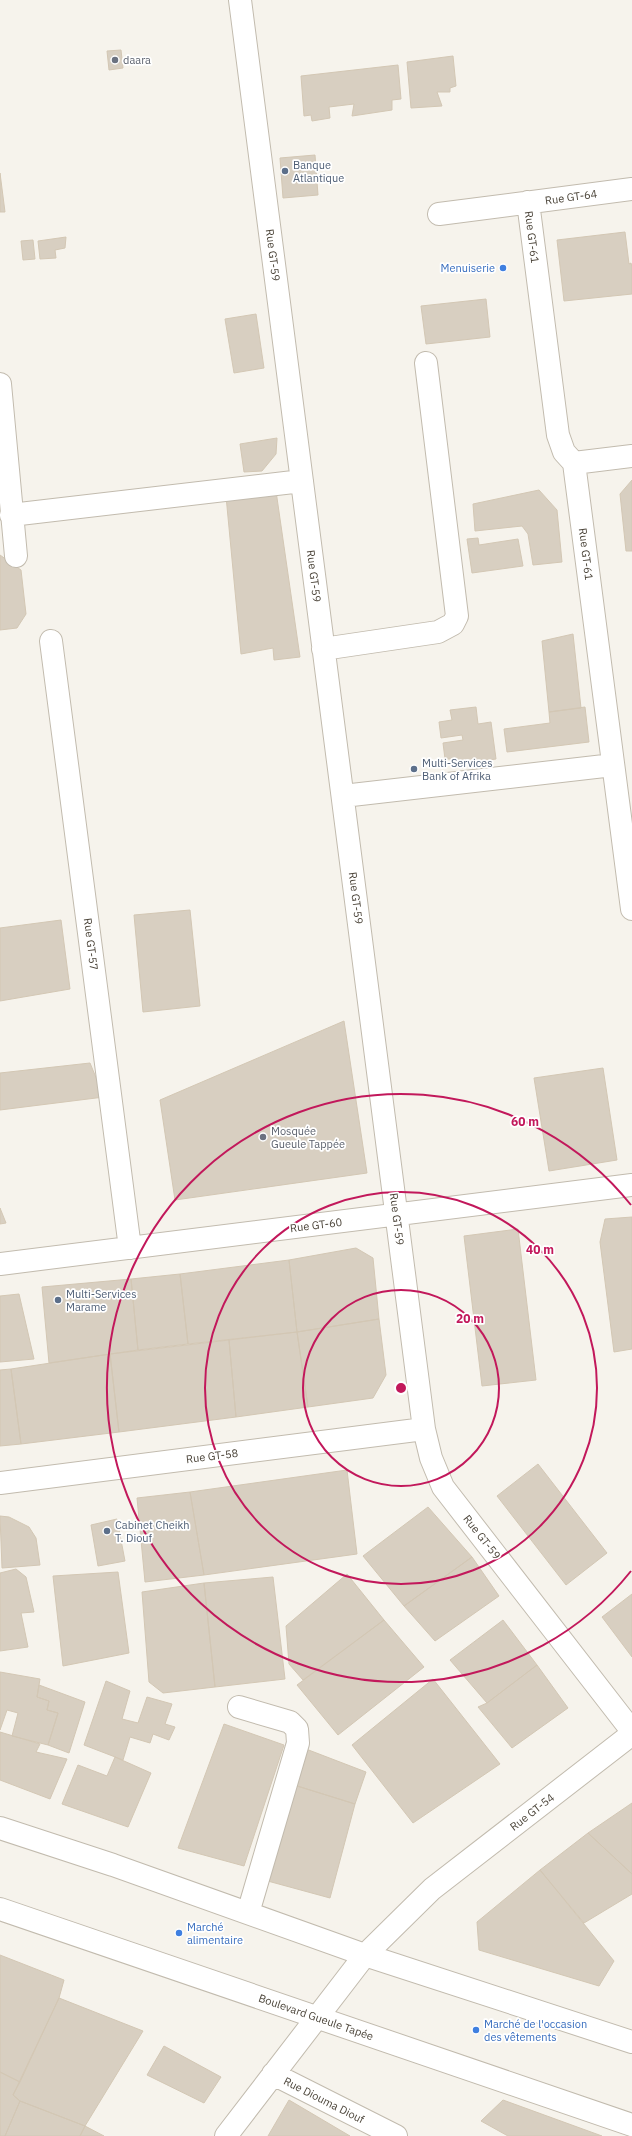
<svg xmlns="http://www.w3.org/2000/svg" width="632" height="2136" viewBox="0 0 632 2136" font-family="'IBM Plex Sans',sans-serif">
  <rect width="100%" height="100%" fill="#f6f3ec"/>
  <path fill="#d8cfc1" stroke="#d3c7b4" d="M121,50L123,68L109,70L107,51Z
    M453,56L456,86L450,88V92H437L442,106L411,108L407,62Z
    M398,65L401,99L392,100V110L352,116L354,104L329,107L330,118L312,121L311,115L304,116L301,76Z
    M315,155L318,195L283,198L280,158Z
    M0,173L5,212H0Z
    M625,232L629,264L631,263L632,267V294L564,301L557,240Z
    M66,237L65,248L55,250L56,258L40,259L38,241Z
    M33,240L35,259L23,260L21,241Z
    M486,299L490,337L426,344L421,306Z
    M256,314L264,368L234,373L225,319Z
    M277,438L276,454L262,471L244,472L240,444Z
    M632,480V551H626L620,494Z
    M539,490L557,510L562,562L533,565L528,534L522,526L475,531L473,504Z
    M276,491L300,657L274,660L273,648L241,654L226,496Z
    M478,538L479,545L518,539L523,566L472,573L467,539Z
    M0,555L21,570L26,614L17,628L0,630Z
    M573,634L581,708L549,712L542,641Z
    M476,707L478,724L491,722L496,759L452,765L451,759H445L443,743L463,740L462,735L441,738L439,722L452,720L450,710Z
    M585,707L589,742L507,752L504,729L550,723L549,712Z
    M190,910L200,1006L143,1012L134,915Z
    M61,920L70,989L0,1001V928Z
    M344,1021L367,1173L175,1200L160,1100Z
    M90,1063L104,1097L0,1110V1073Z
    M603,1068L617,1160L549,1171L534,1078Z
    M0,1208L6,1223L0,1224Z
    M632,1217V1349L614,1352L600,1242L605,1219Z
    M518,1229L536,1380L482,1386L464,1236Z
    M356,1248L373,1258L379,1319L297,1332L289,1260Z
    M289,1260L297,1332L188,1344L180,1274Z
    M180,1274L188,1344L138,1350L131,1279Z
    M131,1279L138,1350L49,1363L42,1287Z
    M19,1294L34,1359L0,1362V1296Z
    M379,1319L386,1375L373,1398L308,1407L297,1332Z
    M297,1332L308,1407L236,1417L229,1340Z
    M229,1340L236,1417L119,1432L110,1354Z
    M110,1354L119,1432L21,1444L11,1369Z
    M11,1369L21,1444L0,1446V1370Z
    M538,1464L607,1553L566,1585L497,1496Z
    M347,1470L357,1554L204,1575L190,1492Z
    M190,1492L204,1575L145,1582L137,1498Z
    M428,1507L472,1557L404,1606L363,1556Z
    M0,1516L9,1517L29,1527L36,1538L40,1565L2,1568Z
    M117,1519L125,1561L98,1566L91,1525Z
    M472,1557L499,1596L435,1641L404,1606Z
    M16,1569L26,1577L34,1612L21,1613L28,1647L0,1651V1573Z
    M118,1572L129,1653L63,1666L53,1576Z
    M347,1574L384,1620L303,1680L289,1664L286,1626Z
    M273,1577L285,1679L215,1687L204,1583Z
    M204,1583L215,1687L163,1693L149,1682L142,1592Z
    M632,1594V1657L602,1617Z
    M384,1620L424,1667L338,1735L297,1685Z
    M503,1620L537,1665L487,1703L450,1660Z
    M537,1665L568,1708L512,1748L478,1707L487,1703Z
    M0,1672L40,1679L37,1697L49,1701L47,1710L58,1713L48,1745L12,1736L18,1713L7,1710L0,1730Z
    M433,1679L500,1764L413,1823L352,1745Z
    M106,1681L130,1691L122,1719L138,1723L147,1697L172,1704L165,1724L175,1727L169,1740L153,1734L150,1743L130,1737L123,1760L84,1745Z
    M39,1685L85,1702L69,1753L48,1745L58,1713L47,1710L49,1701L37,1697Z
    M224,1724L284,1745L244,1866L178,1848Z
    M0,1732L40,1744L36,1752L67,1759L50,1799L0,1780Z
    M306,1749L366,1772L355,1804L294,1785Z
    M115,1757L151,1773L128,1827L62,1804L78,1765L107,1776Z
    M294,1785L355,1804L330,1898L264,1880Z
    M632,1803V1874L588,1833Z
    M588,1833L632,1874V1894L584,1923L540,1870Z
    M540,1870L614,1961L599,1986L479,1950L477,1922Z
    M0,1955L64,1980L59,1998L20,2082L0,2072Z
    M59,1998L143,2031L85,2126L20,2101L13,2095Z
    M164,2046L221,2077L204,2103L147,2075Z
    M0,2072L20,2082L13,2095L20,2101L5,2136H0Z
    M289,2100L350,2136H268Z
    M503,2100L602,2136H508L481,2121Z
    M20,2101L85,2126L80,2136H5Z
    M85,2126L104,2136H80Z"/>
  <g fill="none" stroke-linecap="round" stroke-linejoin="round">
    <g stroke="#c2bbae" stroke-width="24">
      <path id="minor" d="M240,0L424,1429L431,1458L443,1487L632,1731
        M528,202L558,435L564,452L574,463L632,909
        M439,214L632,189
        M0,384L16,556
        M574,463L632,456
        M11,515L302,481
        M51,641L130,1248
        M323,649L438,632L453,624L457,616L426,363
        M343,796L613,765
        M0,1264L632,1185
        M0,1483L424,1429
        M239,1707L290,1722L297,1729L298,1743L248,1913
        M0,1828L113,1865L365,1955L632,2042
        M0,1909L632,2125
        M273,2074L396,2136
        M226,2136L365,1955L432,1889L632,1734"/>
    </g>
    <use href="#minor" stroke="#fff" stroke-width="22"/>
  </g>
  <g fill="none" stroke="#c2185b" stroke-width="2">
    <circle cx="401" cy="1388" r="98"/>
    <circle cx="401" cy="1388" r="196"/>
    <path d="M631 1571A294 294 0 1 1 631 1205"/>
  </g>
  <g fill="#6b7280" stroke="#fff" stroke-width="1.5">
    <circle cx="115" cy="60" r="4"/>
    <circle cx="263" cy="1137" r="4"/>
  </g>
  <g fill="#5c6f8a" stroke="#fff" stroke-width="1.5">
    <circle cx="285" cy="171" r="4"/>
    <circle cx="414" cy="769" r="4"/>
    <circle cx="58" cy="1300" r="4"/>
    <circle cx="107" cy="1531" r="4"/>
  </g>
  <g fill="#3f7fe0" stroke="#fff" stroke-width="1.5">
    <circle cx="503" cy="268" r="4"/>
    <circle cx="179" cy="1933" r="4"/>
    <circle cx="476" cy="2030" r="4"/>
  </g>
  <g text-anchor="middle" stroke-width="3.5" stroke-linejoin="round" paint-order="stroke">
    <g font-size="11" fill="#5b616d" stroke="#fff" text-anchor="start">
      <text x="123" y="64">daara</text>
      <text x="271" y="1135">Mosquée<tspan x="271" dy="13">Gueule Tappée</tspan></text>
    </g>
    <g font-size="11" fill="#4e5e75" stroke="#fff" text-anchor="start">
      <text x="293" y="169">Banque<tspan x="293" dy="13">Atlantique</tspan></text>
      <text x="422" y="767">Multi-Services<tspan x="422" dy="13">Bank of Afrika</tspan></text>
      <text x="66" y="1298">Multi-Services<tspan x="66" dy="13">Marame</tspan></text>
      <text x="115" y="1529">Cabinet Cheikh<tspan x="115" dy="13">T. Diouf</tspan></text>
    </g>
    <g font-size="11" fill="#4b4439" stroke="#fff">
      <text transform="translate(571 197) rotate(-8)" y="4">Rue GT-64</text>
      <text transform="translate(532 237) rotate(83)" y="4">Rue GT-61</text>
      <text transform="translate(273 255) rotate(83)" y="4">Rue GT-59</text>
      <text transform="translate(586 554) rotate(83)" y="4">Rue GT-61</text>
      <text transform="translate(314 576) rotate(83)" y="4">Rue GT-59</text>
      <text transform="translate(356 898) rotate(83)" y="4">Rue GT-59</text>
      <text transform="translate(91 944) rotate(83)" y="4">Rue GT-57</text>
      <text transform="translate(397 1219) rotate(83)" y="4">Rue GT-59</text>
      <text transform="translate(316 1225) rotate(-7)" y="4">Rue GT-60</text>
      <text transform="translate(212 1456) rotate(-7)" y="4">Rue GT-58</text>
      <text transform="translate(482 1537) rotate(52)" y="4">Rue GT-59</text>
      <text transform="translate(532 1812) rotate(-38)" y="4">Rue GT-54</text>
      <text transform="translate(316 2017) rotate(19)" y="4">Boulevard Gueule Tapée</text>
      <text transform="translate(324 2100) rotate(27)" y="4">Rue Diouma Diouf</text>
    </g>
    <g font-size="11" fill="#366cbe" stroke="#fff" text-anchor="start">
      <text x="495" y="272" text-anchor="end">Menuiserie</text>
      <text x="187" y="1931">Marché<tspan x="187" dy="13">alimentaire</tspan></text>
      <text x="484" y="2028">Marché de l'occasion<tspan x="484" dy="13">des vêtements</tspan></text>
    </g>
  </g>
  <circle cx="401" cy="1388" r="6" fill="#c2185b" stroke="#fff" stroke-width="2"/>
  <g font-size="12" text-anchor="middle" font-weight="bold" fill="#c2185b" stroke="#fff" stroke-width="3.5" stroke-linejoin="round" paint-order="stroke">
    <text x="525" y="1126">60 m</text>
    <text x="540" y="1254">40 m</text>
    <text x="470" y="1323">20 m</text>
  </g>
</svg>
